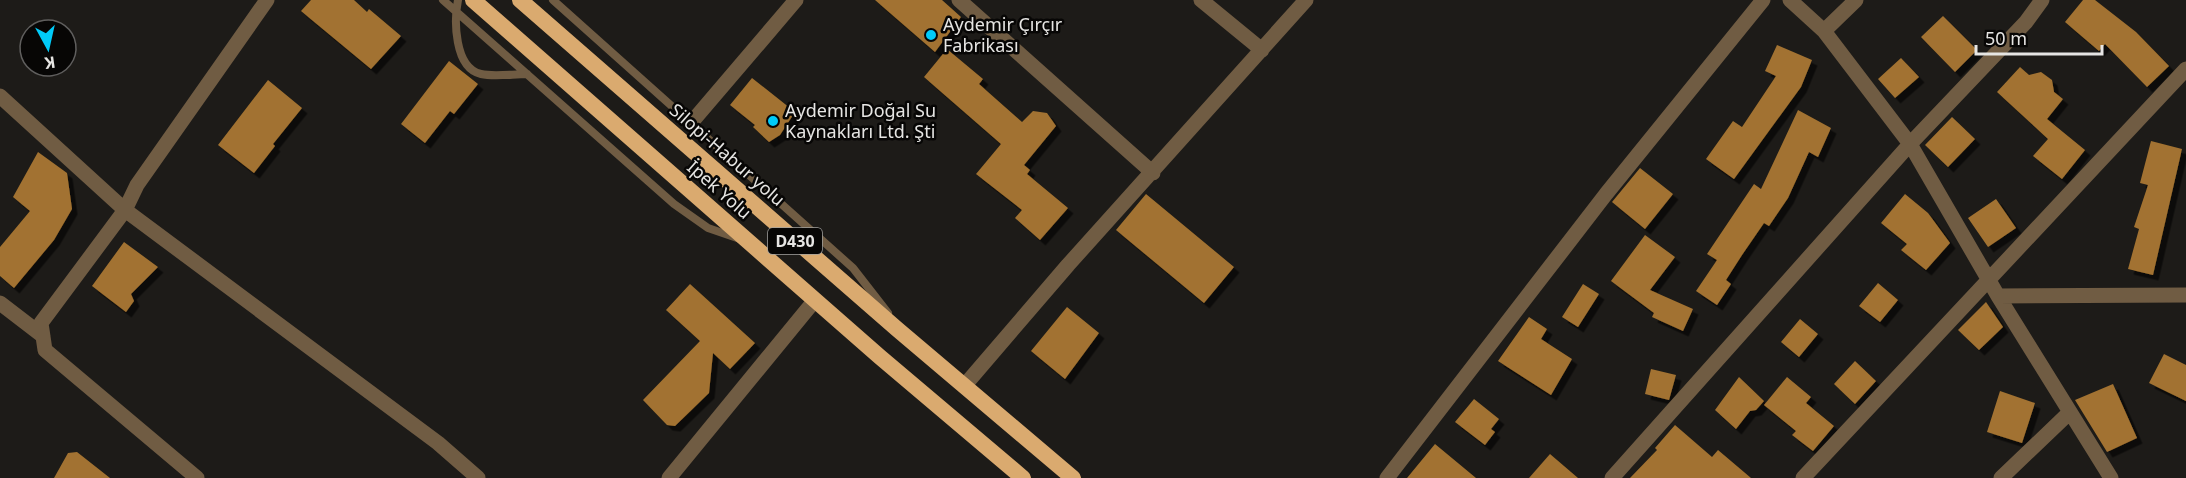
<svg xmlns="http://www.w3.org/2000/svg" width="2186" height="478" viewBox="0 0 2186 478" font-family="'Noto Sans',sans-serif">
  <defs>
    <filter id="shadow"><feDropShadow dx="5.5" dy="5.5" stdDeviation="0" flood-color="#0009"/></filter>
  </defs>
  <rect width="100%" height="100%" fill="#1d1b18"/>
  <path fill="#a27230" filter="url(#shadow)" d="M311,0H354L367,12L369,9L401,36L371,69L301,11Z
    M875,0H942L961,17L935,52Z
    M2083,0H2095L2136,32L2169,66L2147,87L2105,44L2099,51L2065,22Z
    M1943,16L1977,50L1955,72L1921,37Z
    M1777,45L1812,60L1801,87L1734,179L1706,159L1733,121L1742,127L1776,76L1765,71Z
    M947,49L983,79L979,84L1022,122L1033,111L1047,113L1056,126L1024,165L1030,170L1027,174L1068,208L1040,240L1015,218L1022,210L976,174L1001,144L924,77Z
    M1901,58L1919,77L1895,98L1878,79Z
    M449,61L478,84L454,114L450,111L425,143L401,124Z
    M2020,67L2029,75L2041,72L2052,80L2054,92L2063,99L2047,119L2085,150L2062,179L2033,156L2048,139L1997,92Z
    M752,78L795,112L780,135L769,142L753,127L755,125L730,105Z
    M268,80L302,108L273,144L275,146L254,173L218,145Z
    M1798,110L1831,128L1818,157L1809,152L1788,198L1769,226L1764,223L1742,255L1726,280L1731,284L1717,305L1696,291L1717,260L1707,254L1754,184L1761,189Z
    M1952,117L1975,139L1948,167L1925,145Z
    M2151,141L2182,149L2153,275L2128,269L2139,229L2134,227L2148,185L2140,183Z
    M38,152L67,173L72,209L54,240L14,288L0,276V247L30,211L13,197Z
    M1640,168L1673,194L1645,229L1612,202Z
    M1146,194L1234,267L1204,303L1116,230Z
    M1905,194L1928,213L1950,243L1926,270L1901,250L1907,244L1881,223Z
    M1996,199L2016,228L1988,247L1968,218Z
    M1645,235L1675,257L1650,290L1693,309L1683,331L1652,317L1654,313L1611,281Z
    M124,242L158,267L131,294L134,301L126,312L92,286Z
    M1878,283L1898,300L1880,322L1859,306Z
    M690,284L755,343L730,369L713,353L709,393L675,426L667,425L643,400L700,341L666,310Z
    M1583,284L1599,294L1578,327L1562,317Z
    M1986,302L2003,327L1979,350L1958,330Z
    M1067,307L1099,333L1065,379L1031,351Z
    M1529,317L1547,329L1541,339L1572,359L1551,395L1498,361Z
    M1800,319L1818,334L1799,357L1781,342Z
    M2164,354L2186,365V401L2149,383Z
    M1855,361L1876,381L1855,404L1834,384Z
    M1651,369L1676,375L1669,400L1645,394Z
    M1739,377L1764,401L1756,410L1750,411L1736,429L1715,410Z
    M1787,377L1811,397L1806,403L1834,426L1813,451L1792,435L1796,431L1764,405Z
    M2113,384L2137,438L2107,452L2075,400Z
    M2000,391L2035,403L2022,443L1987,432Z
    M1474,399L1499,419L1491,429L1495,432L1485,445L1455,422Z
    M1675,425L1712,457L1718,450L1751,478H1630L1657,450L1655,448Z
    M1435,444L1476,478H1407Z
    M77,452L110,478H54L68,453Z
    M1550,454L1578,478H1529Z"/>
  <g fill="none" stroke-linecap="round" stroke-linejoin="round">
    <path stroke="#705c43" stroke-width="8" d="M443,0L674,204L708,228L740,239
      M458,0C454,20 454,68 481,74C494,77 513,74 527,74
      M553,0L853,268L888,313"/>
    <path stroke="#705c43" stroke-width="15" d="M959,0L1153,173
      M1201,0L1262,50
      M1790,0L1824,31L1910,144L1998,296L2111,478
      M1824,31L1856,0
      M0,96L125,210L438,443L478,478
      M691,123L796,0
      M1998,296L2186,295
      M0,303L43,336
      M965,385L1068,265L1306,0
      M197,478L45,350L41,323L125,210L137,185L267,0
      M669,478L815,300
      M1387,478L1606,194L1763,0
      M1612,478L1910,144L2026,22L2042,0
      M1803,478L2186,69
      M2001,478L2070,412"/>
    <path stroke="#daaa6f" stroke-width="16" d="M473,0L880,357L1023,478
      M520,0L897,329L1073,478"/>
  </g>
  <g fill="#01cbf9" stroke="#070605" stroke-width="2">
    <circle cx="931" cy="35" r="6"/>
    <circle cx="773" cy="121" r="6"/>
  </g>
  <g text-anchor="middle" stroke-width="5" stroke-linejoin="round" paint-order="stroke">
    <rect fill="#070605" stroke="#a3a2a0" stroke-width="1.5" x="768" y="228" width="54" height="26" rx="4.5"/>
    <g font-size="16" font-weight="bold" fill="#e6e5e3">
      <text x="795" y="247">D430</text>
    </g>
    <g font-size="18" fill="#e6e5e3" stroke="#070605" text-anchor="start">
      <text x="943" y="31">Aydemir Çırçır<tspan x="943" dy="21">Fabrikası</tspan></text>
      <text x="785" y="117">Aydemir Doğal Su<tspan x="785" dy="21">Kaynakları Ltd. Şti</tspan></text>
    </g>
    <g font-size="18" fill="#e6e5e3" stroke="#070605">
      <text transform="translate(727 155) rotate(41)" y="6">Silopi-Habur yolu</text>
      <text transform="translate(719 190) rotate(41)" y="6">İpek Yolu</text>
    </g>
  </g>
  <g transform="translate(48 48) rotate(172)"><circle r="28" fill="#070605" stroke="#605f5e" stroke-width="1.5"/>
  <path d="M0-4.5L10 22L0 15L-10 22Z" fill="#01cbf9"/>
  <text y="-9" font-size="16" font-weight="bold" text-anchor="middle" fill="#e6e5e3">K</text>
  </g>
  <path d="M1976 45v9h126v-9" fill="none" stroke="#e6e5e3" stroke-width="3"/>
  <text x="1985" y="45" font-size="18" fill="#e6e5e3" stroke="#070605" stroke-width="4.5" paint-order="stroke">50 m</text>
</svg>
